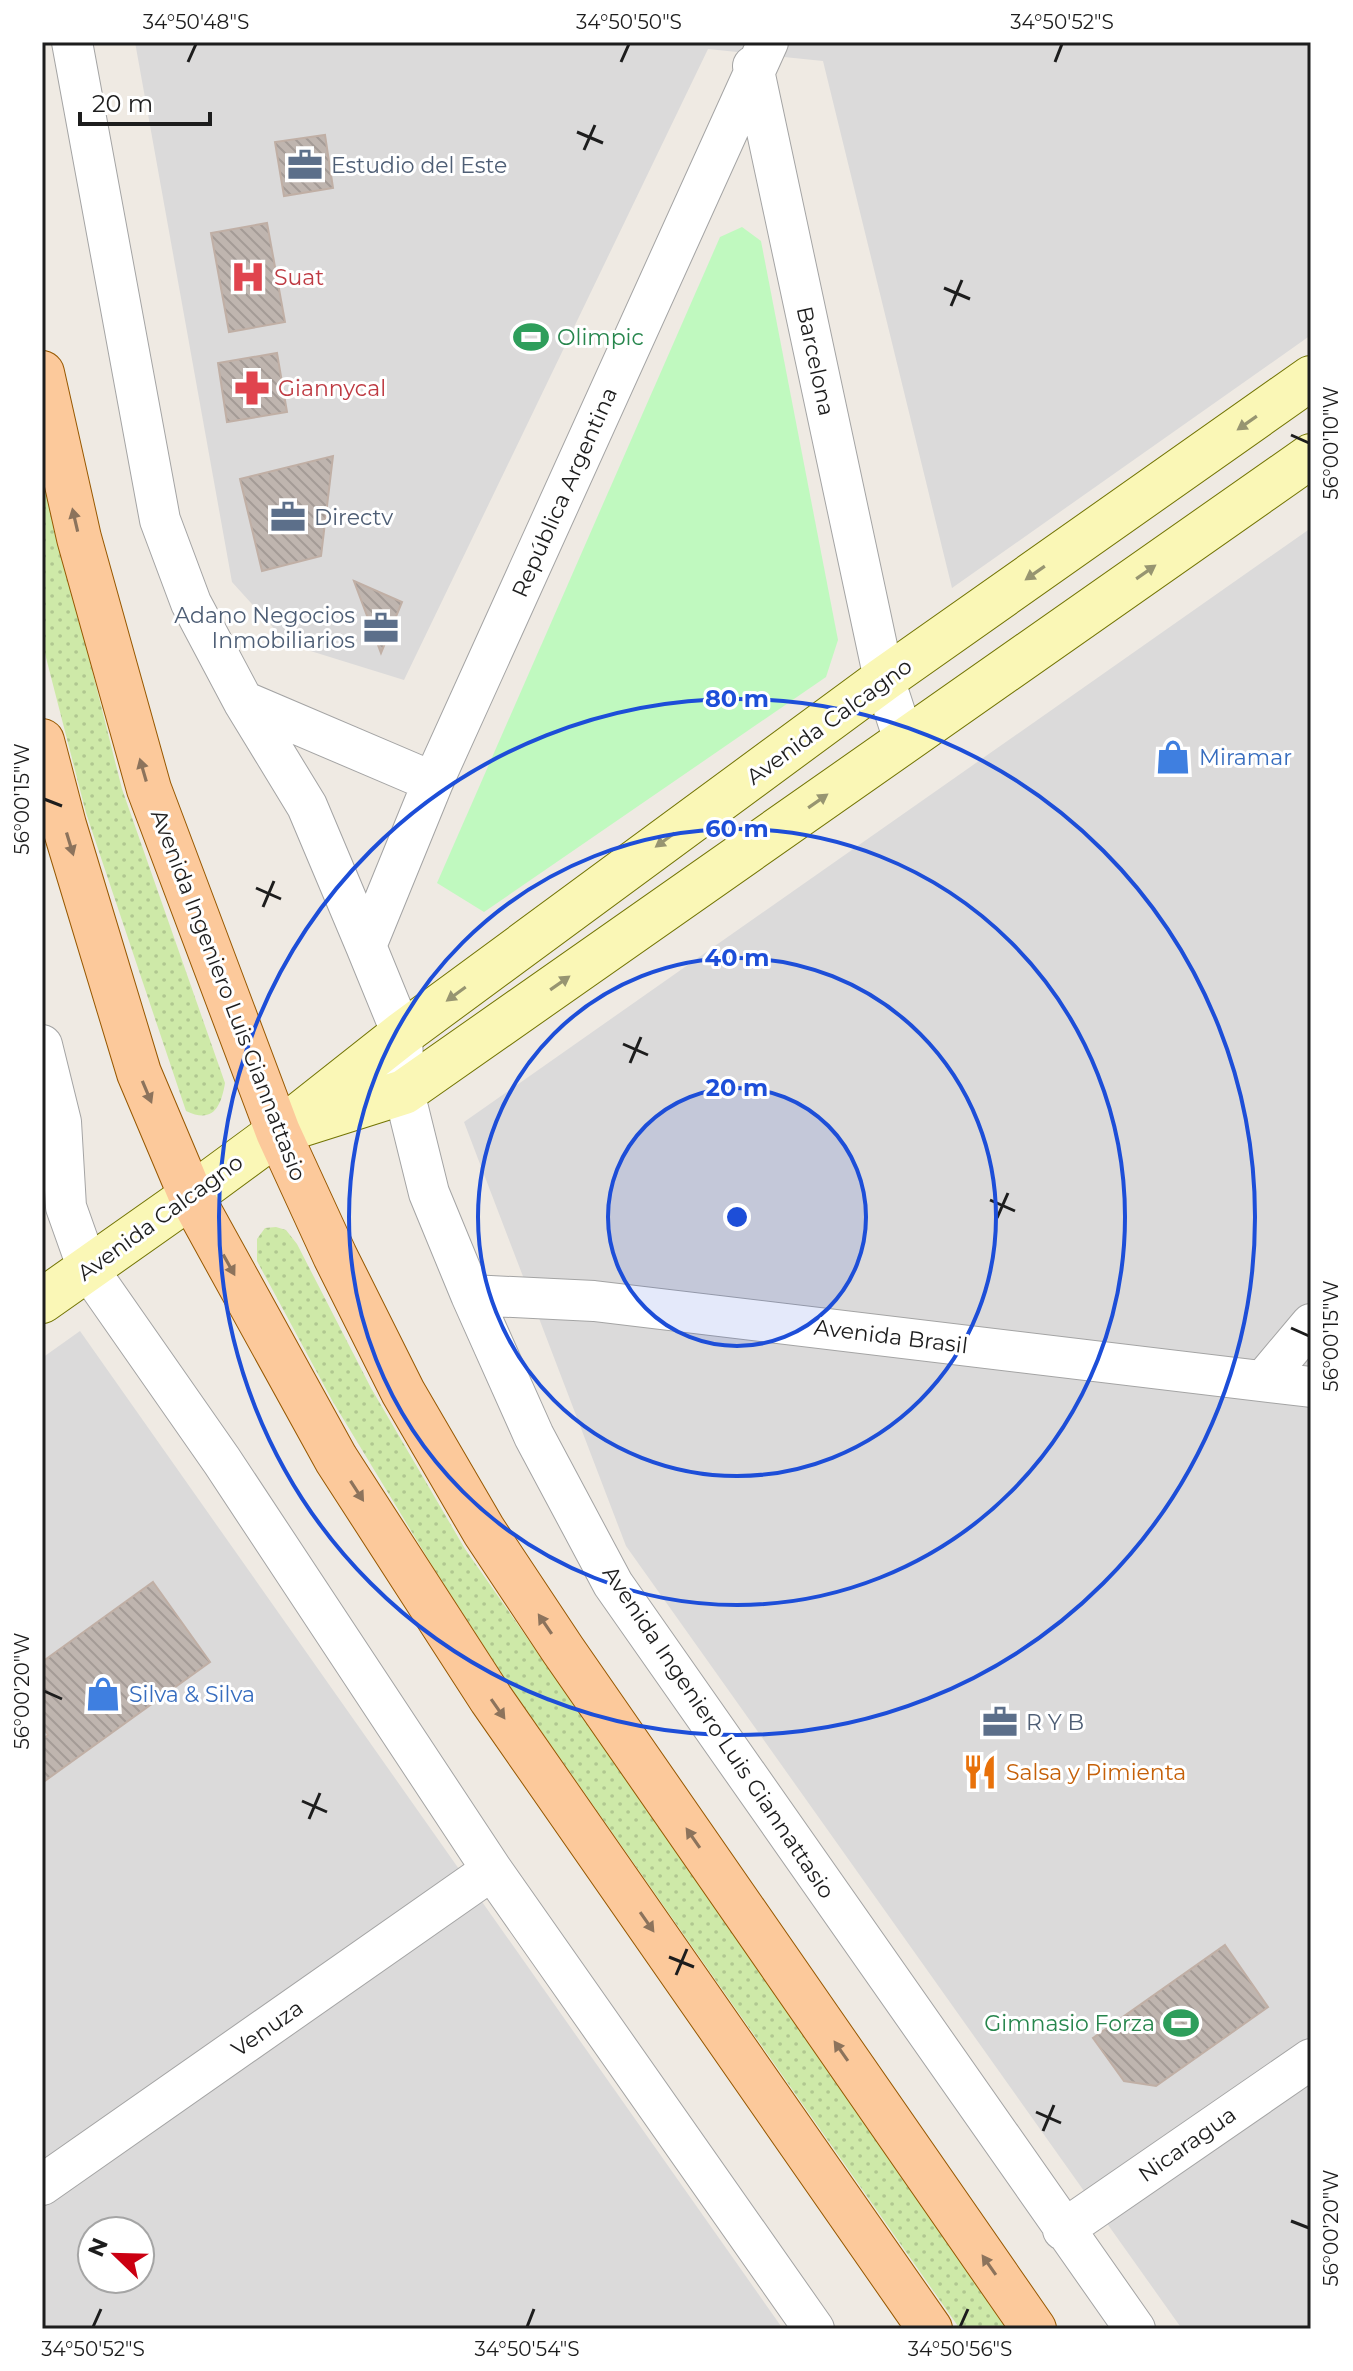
<svg xmlns="http://www.w3.org/2000/svg" width="1353" height="2371" viewBox="0 0 1353 2371" font-family="Montserrat,sans-serif">
  <defs>
    <pattern id="grass-dots" width="8" height="8" patternUnits="userSpaceOnUse" patternTransform="scale(2)"><rect width="8" height="8" fill="#cee9a8"/><path d="M2 2h.1M6 6h.1" fill="none" stroke="#b0c790" stroke-width="1.8" stroke-linecap="round"/></pattern>
    <pattern id="building-back-hatch" width="6" height="6" patternUnits="userSpaceOnUse" patternTransform="scale(2)"><rect width="6" height="6" fill="#bfb5af"/><path d="M-1 5l2 2M0 0l6 6M5-1l2 2" fill="none" stroke="#a49b96"/></pattern>
  </defs>
  <rect width="100%" height="100%" fill="#efeae3"/>
  <path fill="#dbdada" fill-rule="evenodd" d="M135,42H1311V335L952,588L823,61L708,49L404,680L288,644L232,582Z
    M1311,528V2329H1182L626,1546L464,1122Z
    M80,1331L783,2329H42V1358ZM92,2231H140V2279H92Z"/>
  <path fill="url(#grass-dots)" d="M42,471L122,789L225,1083C221,1107 213,1124 186,1111L86,813L42,642Z
    M276,1227L286,1230L297,1244L371,1388L465,1549L1011,2329H960L509,1685L433,1567L333,1402L257,1261V1239L265,1228Z"/>
  <path fill="#c0f9bf" d="M742,227L761,241L838,640L826,677L484,912L437,883L720,237Z"/>
  <path fill="url(#building-back-hatch)" stroke="#c0afa5" stroke-width="2" d="M325,135L333,188L284,196L275,142Z
    M267,223L285,322L229,332L211,233Z
    M277,353L287,412L227,422L218,363Z
    M333,456L321,556L262,571L240,479Z
    M354,581L402,602L381,653Z
    M153,1582L210,1662L42,1783V1740L48,1735L42,1726V1662Z
    M1225,1945L1268,2007L1156,2086L1124,2081L1093,2038Z"/>
  <g fill="none" stroke-linecap="round" stroke-linejoin="round">
    <g stroke="#a4a4a4" stroke-width="42">
      <path id="street" d="M72,42L160,520L191,603L243,701L307,806L366,946L402,1034L404,1092L429,1193L471,1295L534,1436L613,1584L1135,2329
        M753,66L884,679L904,740
        M243,701L433,782
        M366,946L433,782L768,42
        M42,1045L61,1122L66,1207L88,1269L222,1461L492,1870L814,2329
        M471,1295L594,1301L1311,1387
        M1264,1380L1311,1324
        M42,2185L492,1870
        M1063,2230L1311,2059"/>
    </g>
    <g stroke="#727404" stroke-width="46">
      <path id="secondary" d="M303,1124L404,1092L1311,456
        M42,1301L191,1196L278,1132L402,1034L884,679L1311,378"/>
    </g>
    <g stroke="#975800" stroke-width="46">
      <path id="primary" d="M42,373L79,538L149,789L278,1132L335,1256L403,1392L484,1531L563,1650L1034,2329
        M42,741L64,825L139,1073L191,1196L336,1459L491,1699L930,2329"/>
    </g>
    <use href="#street" stroke="#fff" stroke-width="40"/>
    <use href="#secondary" stroke="#faf7b6" stroke-width="44"/>
    <use href="#primary" stroke="#fcc99b" stroke-width="44"/>
  </g>
  <defs><path id="oneway-solid" d="M-6-.8H1V-3.2L6.5 0L1 3.2V.8H-6Z" transform="scale(2)"/></defs>
  <g fill="#979571">
    <use href="#oneway-solid" transform="translate(1247 423) rotate(145)"/>
    <use href="#oneway-solid" transform="translate(1146 572) rotate(-35)"/>
    <use href="#oneway-solid" transform="translate(1035 573) rotate(145)"/>
    <use href="#oneway-solid" transform="translate(818 801) rotate(-35)"/>
    <use href="#oneway-solid" transform="translate(665 840) rotate(144)"/>
    <use href="#oneway-solid" transform="translate(560 983) rotate(-35)"/>
    <use href="#oneway-solid" transform="translate(456 994) rotate(144)"/>
  </g>
  <g fill="#8c735c">
    <use href="#oneway-solid" transform="translate(75 520) rotate(-103)"/>
    <use href="#oneway-solid" transform="translate(143 770) rotate(-106)"/>
    <use href="#oneway-solid" transform="translate(70 844) rotate(73)"/>
    <use href="#oneway-solid" transform="translate(147 1092) rotate(67)"/>
    <use href="#oneway-solid" transform="translate(229 1265) rotate(61)"/>
    <use href="#oneway-solid" transform="translate(357 1491) rotate(57)"/>
    <use href="#oneway-solid" transform="translate(545 1624) rotate(-124)"/>
    <use href="#oneway-solid" transform="translate(498 1709) rotate(55)"/>
    <use href="#oneway-solid" transform="translate(693 1838) rotate(-125)"/>
    <use href="#oneway-solid" transform="translate(647 1922) rotate(55)"/>
    <use href="#oneway-solid" transform="translate(841 2051) rotate(-125)"/>
    <use href="#oneway-solid" transform="translate(989 2265) rotate(-125)"/>
  </g>
  <path fill="none" stroke="#1d1d1d" stroke-width="3" d="M188,62L196,44M621,62L629,44M1055,62L1062,44M577,132L603,143M584,150L595,125M944,288L970,299M951,306L962,280M1291,435L1309,443M44,799L62,806M256,888L281,899M263,907L274,881M623,1044L648,1055M630,1063L641,1037M990,1200L1015,1211M997,1218L1008,1193M1291,1328L1309,1336M44,1691L62,1699M302,1801L327,1812M309,1819L320,1793M669,1957L694,1967M676,1975L687,1949M1036,2112L1061,2123M1043,2131L1054,2105M1291,2221L1309,2228M93,2327L101,2309M527,2327L534,2309M960,2327L968,2309"/>
  <circle cx="737" cy="1217" r="129" fill="#1d4ed8" fill-opacity=".12"/>
  <g fill="none" stroke="#1d4ed8" stroke-width="4">
    <circle cx="737" cy="1217" r="129"/>
    <circle cx="737" cy="1217" r="259"/>
    <circle cx="737" cy="1217" r="388"/>
    <circle cx="737" cy="1217" r="518"/>
  </g>
  <defs>
    <g id="office-bare" transform="scale(2.76)"><path d="M-6-3h4V-5.5h4V-3h4V5H-6ZM-1-4.5V-3h2v-1.5ZM-6 0V1H6V0Z" fill="#5c6f8a" stroke="#fff" stroke-width="2.5" paint-order="stroke"/></g>
    <g id="hospital-bare" transform="scale(2.76)"><path d="M-5-5h3v3.5h4V-5h3V5h-3V1.5h-4V5h-3Z" fill="#e0444e" stroke="#fff" stroke-width="2.5" paint-order="stroke"/></g>
    <g id="stadium-bare" transform="scale(2.76)"><path d="M0-5a6.5 5 0 1 0 0 10a6.5 5 0 1 0 0-10ZM-3.5-1.8h7v3.6h-7Z" fill="#2e9e5b" stroke="#fff" stroke-width="2.5" paint-order="stroke"/></g>
    <g id="pharmacy-bare" transform="scale(2.76)"><path d="M-2-6h4v4h4v4h-4v4h-4v-4h-4v-4h4Z" fill="#e0444e" stroke="#fff" stroke-width="2.5" paint-order="stroke"/></g>
    <g id="shop-bare" transform="scale(2.76)"><path d="M-5-2.5h2.3a2.7 3.5 0 0 1 5.4 0H5L5.5 6h-11ZM-1.5-2.5h3a1.5 2.3 0 0 0-3 0Z" fill="#3f7fe0" stroke="#fff" stroke-width="2.5" paint-order="stroke"/></g>
    <g id="restaurant-bare" transform="scale(2.76)"><path d="M-5-6h1v4h1v-4h1v4h1v-4h1v5L-1.5 .5V6h-2V.5L-5-1ZM5-6V6H3V1.5H1.5Q1.5-4 5-6Z" fill="#e8710a" stroke="#fff" stroke-width="2.5" paint-order="stroke"/></g>
  </defs>
  <g fill-rule="evenodd">
    <use href="#office-bare" x="305" y="165"/>
    <use href="#hospital-bare" x="248" y="277"/>
    <use href="#stadium-bare" x="531" y="337"/>
    <use href="#pharmacy-bare" x="252" y="388"/>
    <use href="#office-bare" x="288" y="517"/>
    <use href="#office-bare" x="381" y="628"/>
    <use href="#shop-bare" x="1173" y="757"/>
    <use href="#shop-bare" x="103" y="1694"/>
    <use href="#office-bare" x="1000" y="1722"/>
    <use href="#restaurant-bare" x="980" y="1772"/>
    <use href="#stadium-bare" x="1181" y="2023"/>
  </g>
  <g text-anchor="middle" stroke-width="6" stroke-linejoin="round" paint-order="stroke">
    <g font-size="22" fill="#4e5e75" stroke="#fff" text-anchor="start">
      <text x="331" y="173">Estudio del Este</text>
      <text x="314" y="525">Directv</text>
      <text x="355" y="623" text-anchor="end">Adano Negocios<tspan x="355" dy="25">Inmobiliarios</tspan></text>
      <text x="1026" y="1730">R Y B</text>
    </g>
    <g font-size="22" fill="#be3a42" stroke="#fff" text-anchor="start">
      <text x="274" y="285">Suat</text>
      <text x="278" y="396">Giannycal</text>
    </g>
    <g font-size="22" fill="#27864d" stroke="#fff" text-anchor="start">
      <text x="557" y="345">Olimpic</text>
      <text x="1155" y="2031" text-anchor="end">Gimnasio Forza</text>
    </g>
    <g font-size="22" fill="#1d1d1d" stroke="#fff">
      <text transform="translate(816 361) rotate(78)" y="8">Barcelona</text>
      <text transform="translate(564 492) rotate(-66)" y="8">República Argentina</text>
      <text transform="translate(829 721) rotate(-36)" y="8">Avenida Calcagno</text>
      <text transform="translate(229 995) rotate(69)" y="8">Avenida Ingeniero Luis Giannattasio</text>
      <text transform="translate(160 1217) rotate(-36)" y="8">Avenida Calcagno</text>
      <text transform="translate(891 1336) rotate(7)" y="8">Avenida Brasil</text>
      <text transform="translate(719 1732) rotate(56)" y="8">Avenida Ingeniero Luis Giannattasio</text>
      <text transform="translate(267 2028) rotate(-35)" y="8">Venuza</text>
      <text transform="translate(1187 2144) rotate(-35)" y="8">Nicaragua</text>
    </g>
    <g font-size="22" fill="#366cbe" stroke="#fff" text-anchor="start">
      <text x="1199" y="765">Miramar</text>
      <text x="129" y="1702">Silva &amp; Silva</text>
    </g>
    <g font-size="22" fill="#c56008" stroke="#fff" text-anchor="start">
      <text x="1006" y="1780">Salsa y Pimienta</text>
    </g>
  </g>
  <circle cx="737" cy="1217" r="12" fill="#1d4ed8" stroke="#fff" stroke-width="4"/>
  <g font-size="24" text-anchor="middle" font-weight="bold" fill="#1d4ed8" stroke="#fff" stroke-width="6" stroke-linejoin="round" paint-order="stroke">
    <text x="737" y="707">80 m</text>
    <text x="737" y="837">60 m</text>
    <text x="737" y="966">40 m</text>
    <text x="737" y="1096">20 m</text>
  </g>
  <rect width="1353" height="2371" fill="none" stroke="#ffffff" stroke-width="88"/>
  <g transform="translate(116 2255) rotate(293)"><circle r="38" fill="#ffffff" stroke="#a5a5a5" stroke-width="2"/>
  <path d="M0-6L14 30L0 20L-14 30Z" fill="#cb0012"/>
  <text y="-12" font-size="22" font-weight="bold" text-anchor="middle" fill="#1d1d1d">N</text>
  </g>
  <path d="M80 112v12h130v-12" fill="none" stroke="#1d1d1d" stroke-width="4"/>
  <text x="92" y="112" font-size="24" fill="#1d1d1d" stroke="#ffffff" stroke-width="6" paint-order="stroke">20 m</text>
  <rect x="44" y="44" width="1265" height="2283" fill="none" stroke="#1d1d1d" stroke-width="3"/>
  <g font-size="20" text-anchor="middle" fill="#1d1d1d">
    <text x="196" y="29">34°50'48"S</text>
    <text x="629" y="29">34°50'50"S</text>
    <text x="1062" y="29">34°50'52"S</text>
    <text transform="translate(1331 443) rotate(-90)" y="7">56°00'10"W</text>
    <text transform="translate(22 799) rotate(-90)" y="7">56°00'15"W</text>
    <text transform="translate(1331 1336) rotate(-90)" y="7">56°00'15"W</text>
    <text transform="translate(22 1691) rotate(-90)" y="7">56°00'20"W</text>
    <text transform="translate(1331 2228) rotate(-90)" y="7">56°00'20"W</text>
    <text x="93" y="2356">34°50'52"S</text>
    <text x="527" y="2356">34°50'54"S</text>
    <text x="960" y="2356">34°50'56"S</text>
  </g>
</svg>
